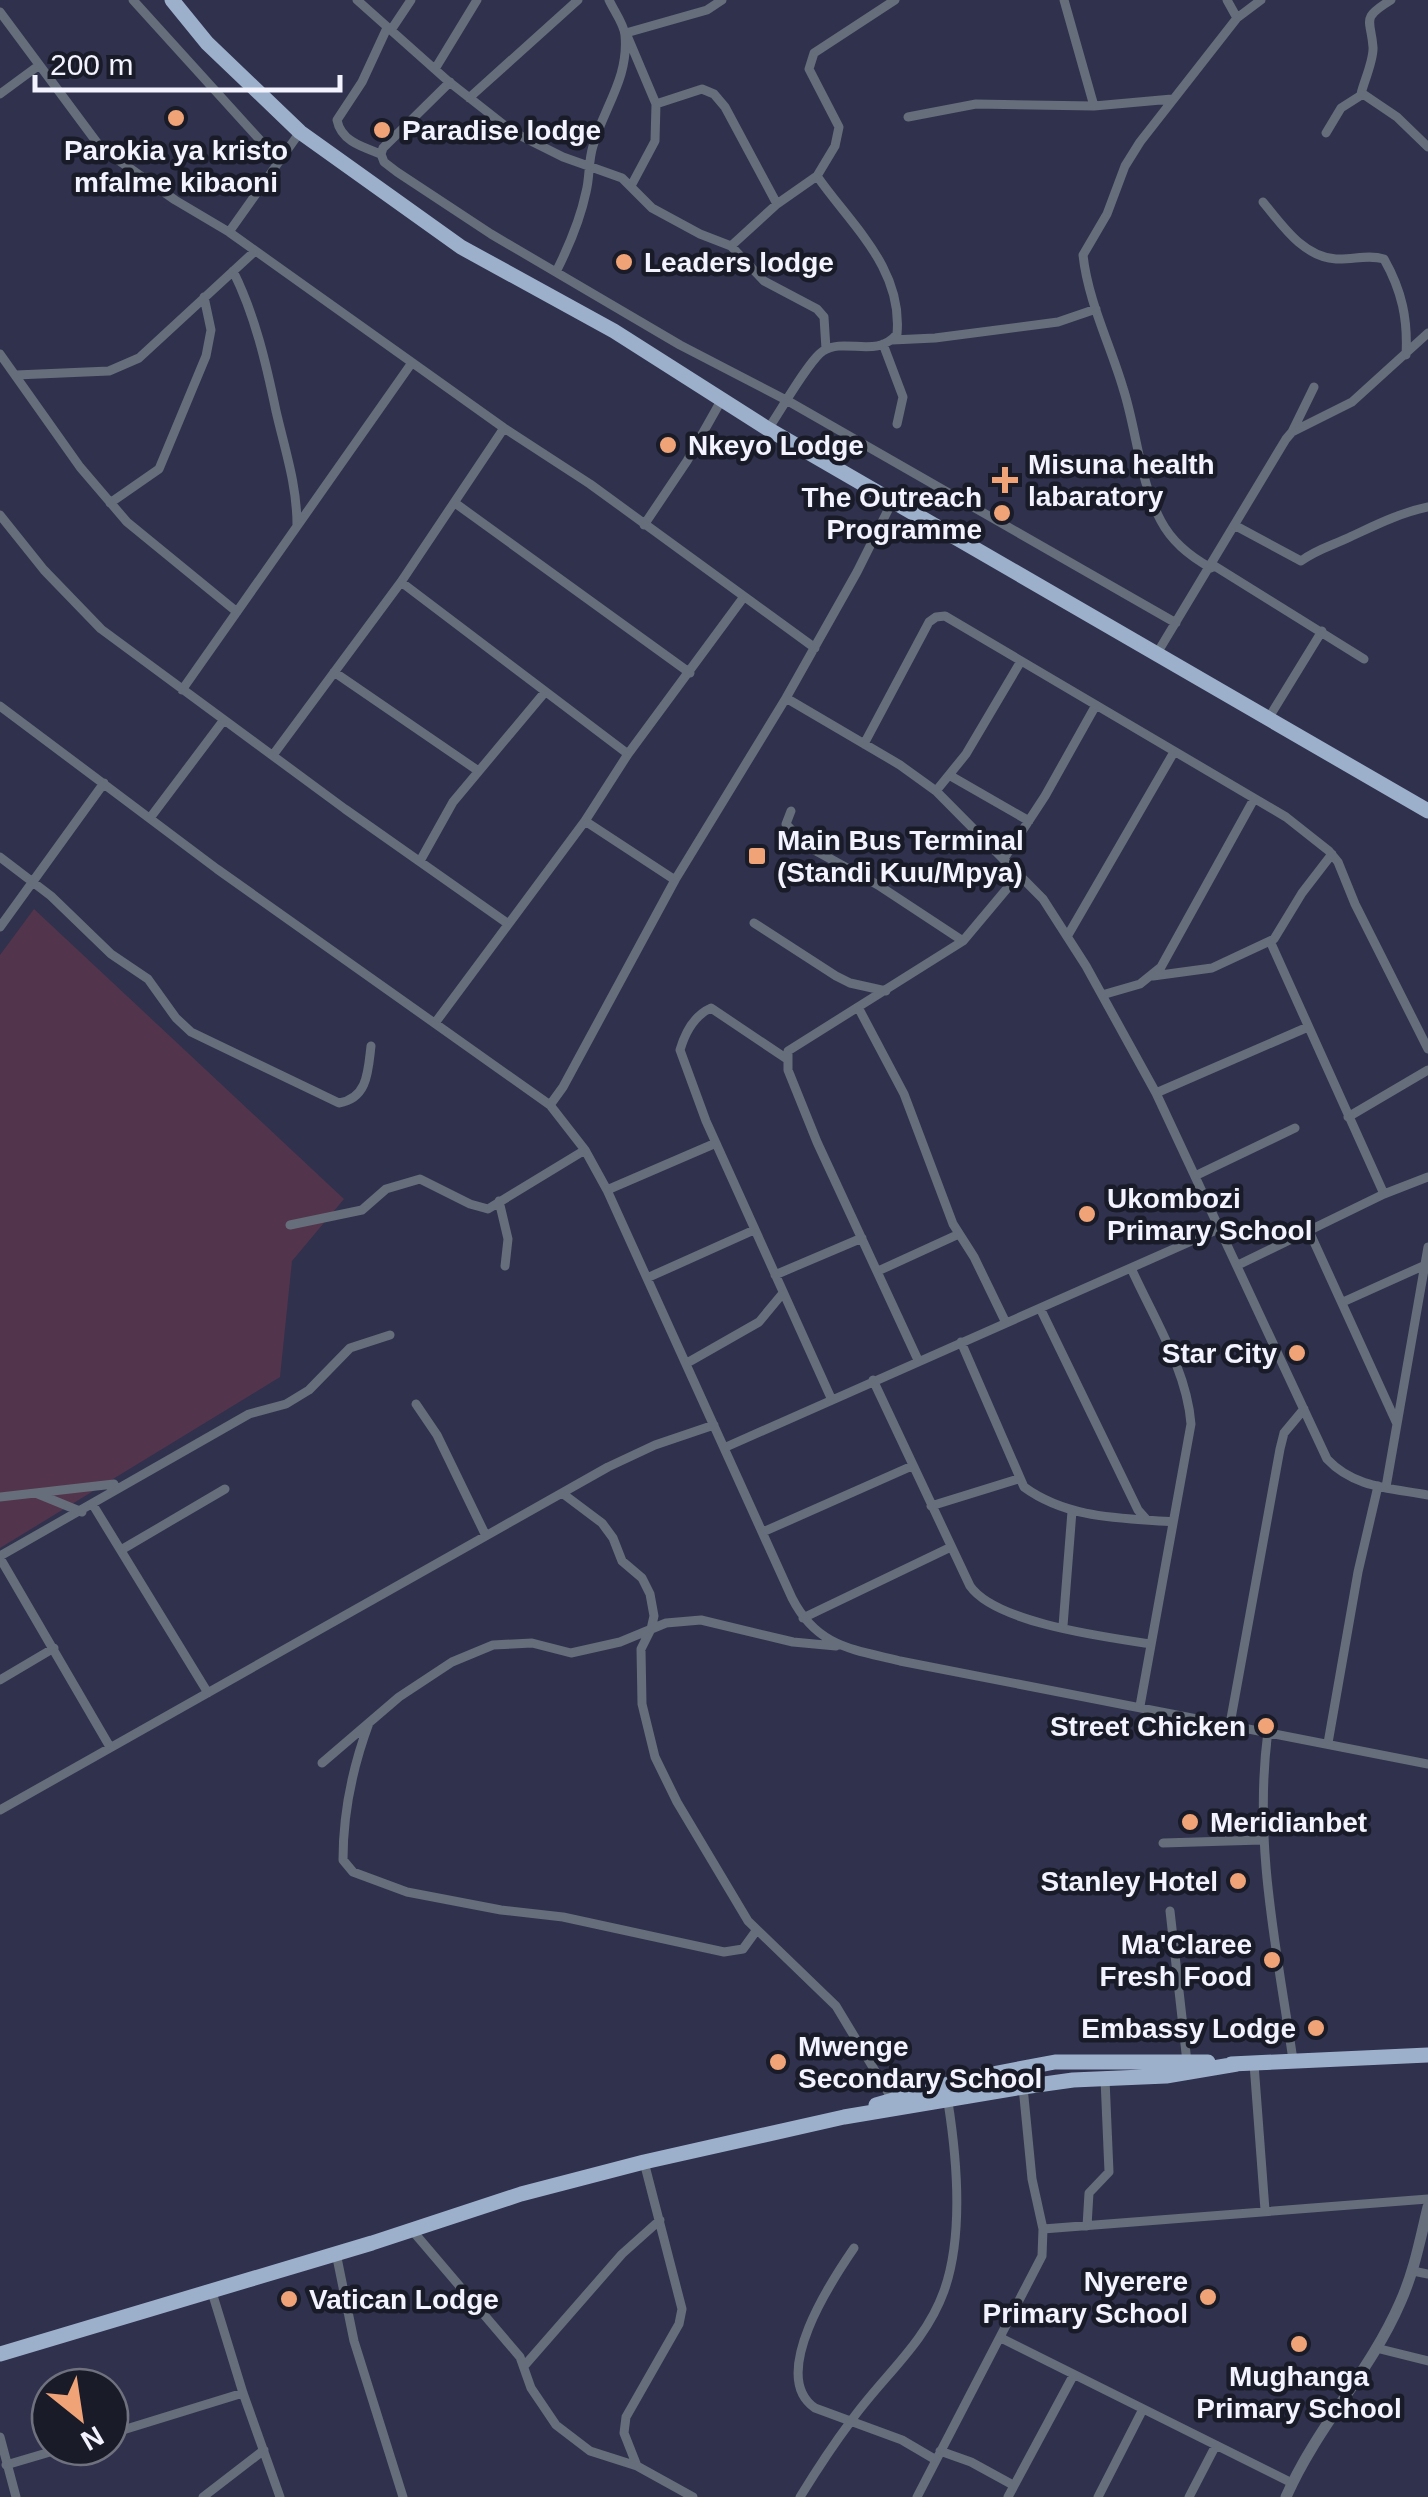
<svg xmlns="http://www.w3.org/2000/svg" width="1428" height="2497" viewBox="0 0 1428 2497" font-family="Arial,sans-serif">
  <rect width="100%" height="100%" fill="#30314d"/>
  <path fill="#52344d" d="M34,909L344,1199L292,1261L280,1377L0,1548V955Z"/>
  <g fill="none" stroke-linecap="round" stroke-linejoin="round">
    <path stroke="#656e7a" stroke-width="9" d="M133,0L279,161
      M357,0L448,81L513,132L563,157L622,178L652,208L700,234L731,246L764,281L817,309L824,317L826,349
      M1064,0L1094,106
      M1227,0L1237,18
      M0,12L101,148L175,200L229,232L504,428L590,484L815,648
      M391,30L411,0
      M435,69L477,0
      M450,82L383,148L381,154L384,162L397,172L491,234L680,345L788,401L1176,623
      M0,94L38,66
      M1361,94C1364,81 1374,60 1373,47C1371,19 1360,19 1391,0
      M469,98L578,0
      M656,104L626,33L707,10L722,0
      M908,117L976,104L1094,106L1172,99
      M1326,133L1341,108L1363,94L1397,117L1428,147
      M381,154C362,147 341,141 337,120L362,82L387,28
      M631,186L655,141L656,104L702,89L714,94L725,107L777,204
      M1263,202C1282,225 1303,257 1336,259C1353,260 1368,254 1384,259C1402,291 1408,319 1406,355
      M229,232L300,132
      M731,246L777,204L817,176
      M233,271C255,315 266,363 276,411C285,450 297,485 297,525
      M556,272C569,246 580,221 586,192C590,177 588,162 593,146C604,107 629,78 625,35C624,24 614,11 609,0
      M892,340L935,338L1058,322L1096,309
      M883,344L903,397L897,424
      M0,354L80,467L127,522L237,612
      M16,375L109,371L139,358L255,251
      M768,429C780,412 809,360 823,351C845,337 877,359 897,334C903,268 851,225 817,176L835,146L839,127L809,69L814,53L895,0
      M1292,432L1314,387
      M110,503L159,469L206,356L211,330L204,297
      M455,503L690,673
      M0,515L44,570L101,629L345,809L507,923
      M644,525L687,461L722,399
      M1236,526L1301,561C1317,549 1334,545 1352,536C1378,524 1400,513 1428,507
      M1213,565L1364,659
      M1211,568C1191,557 1172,542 1161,521C1139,480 1137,431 1123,388C1110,344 1088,301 1083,255L1107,214L1125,166L1140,142L1237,18L1261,0
      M401,582L628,754
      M1156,655L1286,439L1292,432L1352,402L1428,333
      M334,672L477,770
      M182,690L411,364
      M786,698L900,765L936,791L1043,899L1086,966L1156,1093L1327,1459C1354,1488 1391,1488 1428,1495
      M0,706L217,869L550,1105L585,1150L607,1190L792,1598C817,1647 852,1649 900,1661L1428,1764
      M1268,719L1322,631
      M864,744L929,622L936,617L945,616L1286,817L1329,851L1338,862L1355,904L1428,1049
      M273,755L401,582L504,428
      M949,775L1029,821
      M936,791L966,754L1021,661
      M791,811L786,824L807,846L878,885L963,941
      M150,818L223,721
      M585,821L675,880
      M0,857L51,896L111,954L148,979L176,1018L191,1032L339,1103C368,1098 368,1071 371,1046
      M1005,857L1045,796L1096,705
      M420,861L453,802L545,692
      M754,923L836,976L850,983L886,991
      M0,927L104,783
      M1068,935L1174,752
      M1270,941L1384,1194
      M1153,976L1212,968L1274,939L1302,893L1332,854
      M1102,995L1140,984L1161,967L1254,799
      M859,1009L904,1094L953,1224L974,1257L1006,1323
      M435,1023L585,821L628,754L743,598
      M787,1059L711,1008C693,1016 685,1033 680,1050L706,1121L831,1398
      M1156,1093L1308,1027
      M550,1105L563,1087L675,880L786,698L857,572L892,502
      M1348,1117L1428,1070
      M1197,1175L1295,1128
      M607,1190L716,1143
      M499,1201L508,1239L505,1266
      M290,1225L362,1210L386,1189L420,1179L470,1204L488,1209L585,1150
      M1309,1231L1397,1424
      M1238,1265L1384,1194L1428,1177
      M1131,1268C1153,1317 1187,1370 1191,1424L1140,1706
      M878,1271L959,1234
      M775,1275L862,1238
      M647,1278L754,1230
      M1343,1302L1423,1266
      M1040,1308L1138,1510L1146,1519
      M961,1342L1024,1487C1068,1519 1121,1518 1173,1522
      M918,1360L817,1142L788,1070V1051L963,941L1020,873
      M687,1363L759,1322L783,1293
      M873,1380L970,1586C996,1623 1105,1637 1151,1644
      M416,1404L437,1435L486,1536
      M726,1447L1221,1228
      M1386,1487L1428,1247
      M562,1493L602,1523L613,1538L622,1561L642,1578L650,1594L654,1616L651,1629L641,1649L642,1704L655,1757L677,1802L748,1921L836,2006L892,2099
      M38,1494L82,1512
      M0,1497L114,1484
      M93,1505L208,1693
      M931,1506L1018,1479
      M763,1532L912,1466
      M121,1550L225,1489
      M0,1556L249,1414L286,1404L309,1390L350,1348L390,1335
      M0,1558L110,1747
      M803,1618L951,1547
      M1063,1626L1072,1511
      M0,1680L54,1648
      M369,1723C353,1766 343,1814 343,1860L353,1872L407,1892L501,1910L563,1917L724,1952L743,1949L756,1931
      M1230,1724L1280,1449L1284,1433L1304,1409
      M1268,1731C1253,1843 1277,1950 1293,2060
      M1328,1743L1358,1572L1378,1486
      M322,1763L399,1697L452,1662L493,1645L532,1643L571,1653L620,1642L666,1623L701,1620L793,1642L836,1646
      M0,1810L608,1467L655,1445L714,1425
      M1163,1843L1262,1840
      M1170,1911L1187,2062
      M1254,2064L1265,2210
      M1087,2226L1089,2193L1109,2172L1105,2079
      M411,2229L520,2357L531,2388L556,2425L590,2451L637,2466L693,2497
      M1043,2229L1428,2199
      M854,2248C832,2280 768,2376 815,2408L902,2440L936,2460
      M336,2253L354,2341L403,2497
      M1413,2271L1428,2274
      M211,2289L243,2393L280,2497
      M1001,2338L1292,2483
      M1376,2348L1428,2361
      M525,2365L622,2254L660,2220
      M110,2434L243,2393
      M0,2437L16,2497
      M940,2451L971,2462L1013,2485
      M6,2465L67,2447
      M637,2466L624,2433L626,2417L679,2324L682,2309L644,2162
      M203,2497L264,2450
      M800,2497C816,2471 833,2445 851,2421C882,2377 925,2344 944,2291C964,2235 957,2159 948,2102
      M917,2497L1042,2256L1043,2229L1032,2179L1023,2087
      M1008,2497L1073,2376
      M1098,2497L1142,2411
      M1189,2497L1216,2445"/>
    <path stroke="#656e7a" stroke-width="11" d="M1286,2497C1316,2428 1370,2372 1400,2303C1414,2272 1420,2240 1428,2207"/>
    <path stroke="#9cb0cc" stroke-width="15" d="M172,0L207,43L300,132L461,247L614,331L768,429L1428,811
      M1231,2064L1428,2055
      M876,2105L966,2079L1055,2062H1208
      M0,2354L372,2243L521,2194L644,2162L844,2117L1023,2087L1073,2080L1166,2076L1237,2064"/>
  </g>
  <g fill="#efa376" stroke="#1a1b28" stroke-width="4">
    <circle cx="176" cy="118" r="10"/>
    <circle cx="382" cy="130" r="10"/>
    <circle cx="624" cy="262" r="10"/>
    <circle cx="668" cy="445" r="10"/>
    <path d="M1000 465h10v10h10v10h-10v10h-10v-10h-10v-10h10z"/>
    <circle cx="1002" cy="513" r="10"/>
    <rect x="747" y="846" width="20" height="20" rx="5"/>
    <circle cx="1087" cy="1214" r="10"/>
    <circle cx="1297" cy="1353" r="10"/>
    <circle cx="1266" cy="1726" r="10"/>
    <circle cx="1190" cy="1822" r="10"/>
    <circle cx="1238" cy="1881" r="10"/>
    <circle cx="1272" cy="1960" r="10"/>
    <circle cx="1316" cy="2028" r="10"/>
    <circle cx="778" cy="2062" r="10"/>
    <circle cx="1208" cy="2297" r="10"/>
    <circle cx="289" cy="2299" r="10"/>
    <circle cx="1299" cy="2344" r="10"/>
  </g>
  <g text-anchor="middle" stroke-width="9" stroke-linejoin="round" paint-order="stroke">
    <g font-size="28" font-weight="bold" fill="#f2f3fe" stroke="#1a1b28" text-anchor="start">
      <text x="402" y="140">Paradise lodge</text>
      <text x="176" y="160" text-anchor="middle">Parokia ya kristo<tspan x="176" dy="32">mfalme kibaoni</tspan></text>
      <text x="644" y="272">Leaders lodge</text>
      <text x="688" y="455">Nkeyo Lodge</text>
      <text x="1028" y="474">Misuna health<tspan x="1028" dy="32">labaratory</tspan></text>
      <text x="982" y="507" text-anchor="end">The Outreach<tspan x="982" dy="32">Programme</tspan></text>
      <text x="777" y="850">Main Bus Terminal<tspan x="777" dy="32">(Standi Kuu/Mpya)</tspan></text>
      <text x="1107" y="1208">Ukombozi<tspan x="1107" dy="32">Primary School</tspan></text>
      <text x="1277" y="1363" text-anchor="end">Star City</text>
      <text x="1246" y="1736" text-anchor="end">Street Chicken</text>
      <text x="1210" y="1832">Meridianbet</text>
      <text x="1218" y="1891" text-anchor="end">Stanley Hotel</text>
      <text x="1252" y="1954" text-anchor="end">Ma'Claree<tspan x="1252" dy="32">Fresh Food</tspan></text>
      <text x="1296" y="2038" text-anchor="end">Embassy Lodge</text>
      <text x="798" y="2056">Mwenge<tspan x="798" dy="32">Secondary School</tspan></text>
      <text x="1188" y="2291" text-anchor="end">Nyerere<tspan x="1188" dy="32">Primary School</tspan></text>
      <text x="309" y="2309">Vatican Lodge</text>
      <text x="1299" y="2386" text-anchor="middle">Mughanga<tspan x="1299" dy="32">Primary School</tspan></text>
    </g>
  </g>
  <g transform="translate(80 2417) rotate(150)"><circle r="48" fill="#1a1b28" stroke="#70717e" stroke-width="2.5"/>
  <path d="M0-8L18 38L0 25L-18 38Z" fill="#efa376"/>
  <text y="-15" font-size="28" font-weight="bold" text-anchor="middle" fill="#f2f3fe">N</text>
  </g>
  <path d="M35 75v15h305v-15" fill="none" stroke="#f2f3fe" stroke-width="5"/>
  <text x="50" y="75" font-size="30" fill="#f2f3fe" stroke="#1a1b28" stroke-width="8" paint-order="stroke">200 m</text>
</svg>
